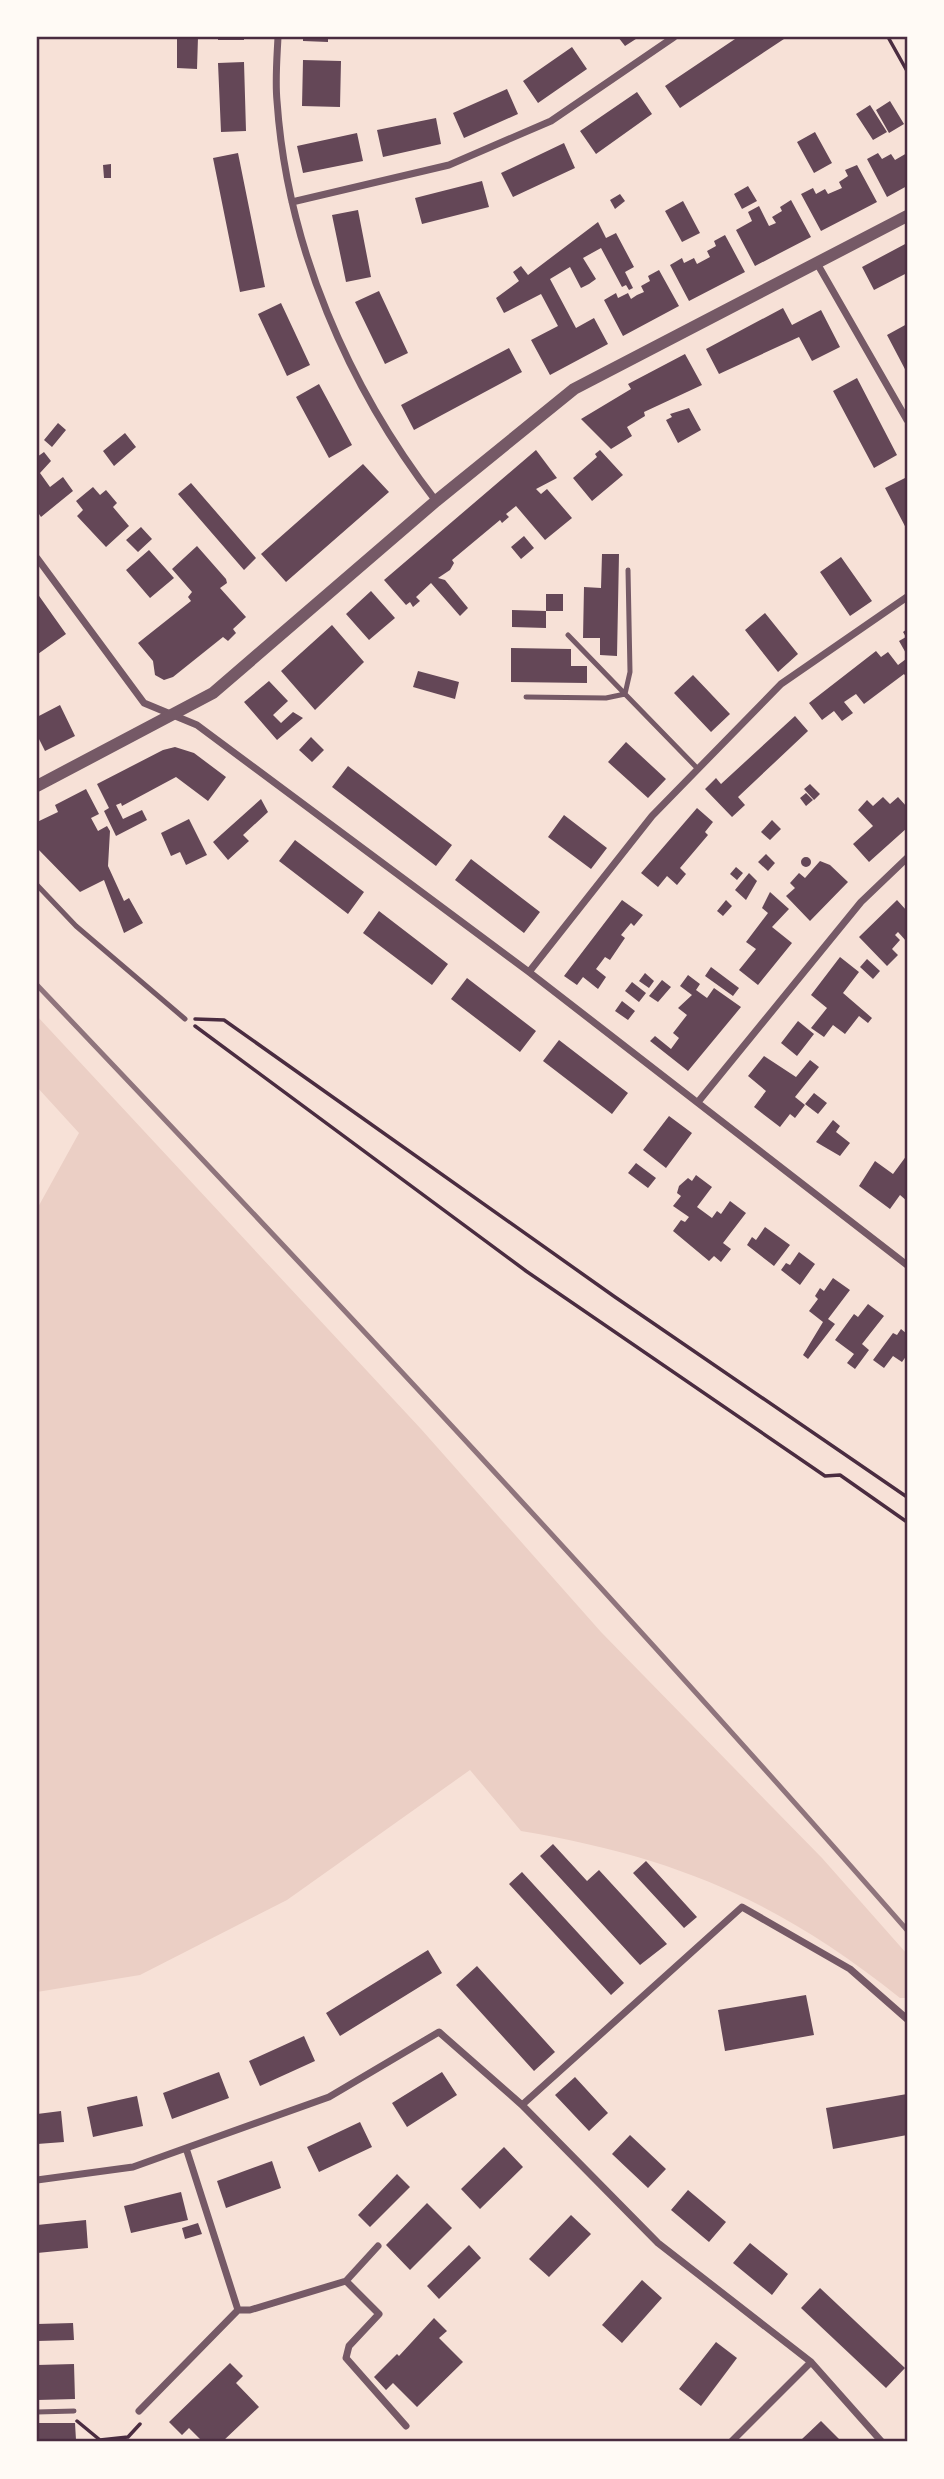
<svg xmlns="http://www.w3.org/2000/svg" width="944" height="2479" viewBox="0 0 944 2479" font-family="Jost,sans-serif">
  <rect width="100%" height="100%" fill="#f7e1d7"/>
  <path fill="#ebcfc5" d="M37,1016L421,1429L601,1632L822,1858L907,1954V1998H900C777,1900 675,1857 521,1831L470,1770L287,1900L140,1975L37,1992V1209L79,1133L37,1087Z"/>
  <path fill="#644757" d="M177,37H198L197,69L177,68Z
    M218,37H244V40H218Z
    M303,37H328V42L303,41Z
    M618,37H639L625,46Z
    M738,37H787L680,108L665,86Z
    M572,47L587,69L538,103L523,81Z
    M303,60L341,61L340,107L302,106Z
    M244,62L246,131L221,132L218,63Z
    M507,89L518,114L464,138L453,113Z
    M637,92L652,114L596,154L580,131Z
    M890,101L904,124L889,133L876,110Z
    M870,105L887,132L873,140L856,114Z
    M436,118L441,144L383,157L377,130Z
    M815,132L832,163L814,173L797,142Z
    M357,133L363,161L303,173L297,146Z
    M564,143L575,168L513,197L501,173Z
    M238,153L265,287L240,292L213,158Z
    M878,153L882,159L891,154L895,160L907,153V186L887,197L867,159Z
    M111,164V178H104L103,165Z
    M857,165L877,202L821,231L801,194L813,188L816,194L825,189L828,194L842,188L839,182L848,176L845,170Z
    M482,181L489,207L422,224L415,198Z
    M748,186L757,201L742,209L734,194Z
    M620,194L625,201L615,209L610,200Z
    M791,200L811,237L755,266L736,230L752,221L748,212L759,206L769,226L776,223L772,217L782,211L780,207Z
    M683,201L700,233L682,242L665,211Z
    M358,210L371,277L346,282L332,215Z
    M598,222L606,238L616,233L634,267L625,272L633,288L629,290L626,285L622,287L601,248L583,258L596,279L589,284L581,288L570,267L550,279L576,328L594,318L608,344L550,375L531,340L558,326L541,294L504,313L496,298L519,281L513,272L521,266L528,275Z
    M725,235L745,272L689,301L670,265L682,258L684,263L694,258L697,264L710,257L707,251L716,246L714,241Z
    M907,243V273L874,290L862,267Z
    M659,270L679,306L623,336L604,300L616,293L618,298L628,293L631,299L637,295L644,292L641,286L650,281L648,276Z
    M379,291L408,353L385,364L355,302Z
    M281,303L310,365L287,376L258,314Z
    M783,308L792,325L821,310L840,347L812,361L799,337L719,374L706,349Z
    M907,324V373L887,335Z
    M509,348L522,372L414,430L401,405Z
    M685,354L702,385L644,412L645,416L627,427L632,436L611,449L581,419L631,389L628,384Z
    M857,378L897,455L874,468L833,391Z
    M319,384L352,445L329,458L296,397Z
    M689,408L701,430L678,443L666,420L672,417L670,414Z
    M58,423L66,430L52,447L44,440Z
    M125,433L136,447L114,466L103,451Z
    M536,450L557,478L536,489L541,494L547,489L572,518L545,540L516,506L506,514L509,517L502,523L500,520L452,560L454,563L450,570L438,578L445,580L468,608L460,616L431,583L416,597L420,601L413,607L410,602L406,605L384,580Z
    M600,450L623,475L592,501L573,478L597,457L595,454Z
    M44,452L51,461L40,473L50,487L63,477L73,491L41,517L37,511V457Z
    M363,464L389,492L286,582L261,554Z
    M907,477V530L885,488Z
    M191,483L256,558L244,570L178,494Z
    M93,487L100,495L106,490L117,503L113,507L129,526L106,547L77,516L83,510L76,501Z
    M141,527L152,539L138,552L126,540Z
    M524,536L534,548L521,559L511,547Z
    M197,546L226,579L227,583L220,588L246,617L233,629L236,633L228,641L223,637L173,677L164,680L155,675L153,661L138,643L191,601L188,597L192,592L172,569Z
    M149,550L174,578L150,598L126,570Z
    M602,554H619L617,656L600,655V638H583L584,587L601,588Z
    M841,557L872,601L850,616L820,572Z
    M371,591L395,618L369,640L346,614Z
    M37,593L66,634L38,654L37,652Z
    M546,594H563V611H546V628L512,627V610L546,611Z
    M765,613L798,654L778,672L745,630Z
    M332,625L364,662L315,710L281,671Z
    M907,629V655L899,641L906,637L903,632Z
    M511,648L571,649V666H587V683L511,682Z
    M876,651L881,657L888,652L898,665L906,659L907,678L904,674L864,704L856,694L844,702L853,713L842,721L834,711L822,720L809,703Z
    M418,671L459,682L455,699L413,687Z
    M693,675L730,714L711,732L674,693Z
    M269,681L288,701L273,715L281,723L293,712L303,718L277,740L244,702Z
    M60,705L75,736L45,751L37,735V717Z
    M795,716L808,731L738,797L745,805L732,817L705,789L716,778L721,784Z
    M311,737L324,750L312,762L299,750Z
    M626,742L666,779L648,798L608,762Z
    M175,747L194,753L226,777L208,801L176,777L122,806L121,803L116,805L123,819L142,810L147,820L116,836L104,811L109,808L97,784L163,750Z
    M348,766L452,845L436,866L332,787Z
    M810,784L820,794L814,800L804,789Z
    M86,789L99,814L91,818L98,831L107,826L110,831L108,866L124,901L129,898L143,923L124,933L104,880L80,892L37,848V822L58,812L55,805Z
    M806,793L813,800L806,806L800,798Z
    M883,797L890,804L898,797L907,807V828L869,862L853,844L873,826L858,810L867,800L873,806Z
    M261,799L268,812L243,835L249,841L228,860L213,842Z
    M697,808L713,822L705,832L708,835L680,868L686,874L677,885L667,876L658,887L641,873Z
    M564,815L607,848L591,869L548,837Z
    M189,819L207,855L186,865L180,852L171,856L161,833Z
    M772,820L781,829L770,840L761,832Z
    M295,840L364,892L348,914L279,861Z
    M766,854L775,863L768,871L758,862Z
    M801 862a5 5 0 1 1 10 0a5 5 0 1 1-10 0Z
    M471,859L540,912L524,933L455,880Z
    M820,861L830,865L848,882L810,921L786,896L795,888L790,883L799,873L805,878Z
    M736,867L743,873L737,880L730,874Z
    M749,873L757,881L746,900L735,890Z
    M770,892L789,909L772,927L792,943L758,985L739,970L756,949L746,942L768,913L762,908Z
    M622,900L643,915L634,926L631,923L621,935L625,938L610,960L605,957L596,969L606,977L598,989L583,977L577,985L564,976Z
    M726,900L732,906L723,916L717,911Z
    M897,900L907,911V942L898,932L895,935L900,940L892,949L898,955L887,966L859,937Z
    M379,911L448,964L432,985L363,933Z
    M840,957L859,972L843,993L872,1018L868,1023L859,1016L845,1034L833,1025L824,1037L811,1028L827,1008L811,995Z
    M867,959L880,971L873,979L860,967Z
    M711,967L739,988L733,996L705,976Z
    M645,973L654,981L649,988L639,981Z
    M688,975L700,984L696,990L707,998L714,988L741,1007L688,1071L650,1041L655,1036L671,1049L679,1038L673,1033L687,1015L678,1008L692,995L680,986Z
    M467,978L536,1031L520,1052L451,999Z
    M662,980L671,987L658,1002L649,996Z
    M632,982L646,993L639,1002L625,991Z
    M622,1001L635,1011L628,1020L615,1011Z
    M798,1021L814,1034L797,1056L781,1043Z
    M559,1040L628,1093L612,1114L543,1061Z
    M764,1056L796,1077L810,1060L819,1067L795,1097L805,1105L795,1118L790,1114L780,1127L754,1107L766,1091L748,1076Z
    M814,1093L827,1103L818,1114L805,1104Z
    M669,1116L692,1133L666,1168L643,1150Z
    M833,1120L840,1126L836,1132L850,1143L840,1156L816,1142Z
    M907,1155V1201L900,1195L890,1209L859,1186L875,1161L893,1174Z
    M636,1163L656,1178L648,1188L628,1173Z
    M696,1175L712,1187L697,1207L712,1218L717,1211L721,1214L730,1201L746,1213L723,1243L731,1249L721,1262L714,1256L709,1261L673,1231L681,1220L685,1222L689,1217L673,1206L681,1196L677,1193L679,1186L688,1178L692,1181Z
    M765,1227L790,1245L774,1266L747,1245L752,1237L756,1240Z
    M799,1252L815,1264L800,1285L781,1270L786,1263L790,1265Z
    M833,1278L850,1290L828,1319L835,1324L808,1359L803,1355L823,1322L809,1311L818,1299L815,1296L820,1288L824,1291Z
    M868,1304L884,1316L862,1344L869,1350L855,1369L847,1363L854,1354L835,1340L854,1314L858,1317Z
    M901,1329L907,1334V1355L902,1362L893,1356L884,1368L873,1360L893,1333L897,1335Z
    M553,1844L587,1881L599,1870L667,1944L640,1965L540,1856Z
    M646,1861L697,1917L684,1928L633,1873Z
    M522,1872L624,1983L611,1995L509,1884Z
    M428,1950L442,1973L340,2036L326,2013Z
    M477,1966L555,2052L534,2071L456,1985Z
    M806,1995L814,2035L725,2051L718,2010Z
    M304,2036L315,2061L260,2086L249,2061Z
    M219,2072L229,2098L172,2119L163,2093Z
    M442,2072L457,2095L407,2127L392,2103Z
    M575,2077L608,2113L589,2131L555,2095Z
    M907,2094V2135L833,2149L826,2108Z
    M137,2096L143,2126L93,2137L87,2107Z
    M61,2111L64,2142L37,2144V2114Z
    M360,2122L372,2147L319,2172L307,2147Z
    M630,2135L666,2169L648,2188L612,2154Z
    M504,2147L523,2167L480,2209L461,2189Z
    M272,2161L281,2188L226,2208L217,2181Z
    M397,2174L410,2187L370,2227L358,2215Z
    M688,2190L726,2222L709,2242L671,2210Z
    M181,2192L188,2220L131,2233L124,2206Z
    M427,2203L452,2228L410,2270L386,2245Z
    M571,2215L591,2234L549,2277L529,2259Z
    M86,2220L88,2248L37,2253V2225Z
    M198,2223L202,2234L185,2239L182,2228Z
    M750,2243L788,2274L772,2295L733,2263Z
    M469,2245L481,2258L439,2299L427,2286Z
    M642,2280L662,2298L622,2343L602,2325Z
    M820,2288L905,2368L886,2388L801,2308Z
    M434,2318L447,2331L439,2338L463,2362L417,2407L393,2383L386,2390L374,2377L397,2354L399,2356Z
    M73,2323L74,2340L37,2341V2324Z
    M716,2342L737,2358L701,2406L679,2389Z
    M230,2363L243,2376L236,2383L259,2407L222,2442H203L189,2428L182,2435L169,2422Z
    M74,2364L75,2399L37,2400V2365Z
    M821,2421L842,2442H805L802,2439Z
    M37,2423H75L76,2440L37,2441Z"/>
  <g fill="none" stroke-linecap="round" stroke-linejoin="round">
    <path stroke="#4a2c40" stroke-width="3.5" d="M888,37L907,71
      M195,1019L224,1020L615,1297L907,1497
      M195,1026L526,1271L825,1476L840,1475L907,1522
      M77,2421L100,2440L128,2437L140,2424"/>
    <path stroke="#755966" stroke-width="5" d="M568,635L625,694
      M625,694L630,672L628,570
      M526,697L606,698L625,694L698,769
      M37,885L76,926L185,1019
      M37,2412L74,2411"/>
    <path stroke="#755966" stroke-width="7" d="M278,37C277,58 275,80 277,101C287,246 348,387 436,501
      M292,202L449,165L551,121L674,37
      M818,265L907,420
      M37,558L144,703L197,725L529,972L907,1265
      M529,972L652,816L781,684L907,597
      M698,1102L861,902L907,858
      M522,2105L742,1907L850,1969L907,2019
      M37,2180L133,2167L329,2097L439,2032L522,2105L658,2243L811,2362L882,2442
      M346,2281L379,2314L349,2346L346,2358L406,2426
      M238,2310H250L346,2281L378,2246
      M139,2411L238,2310L186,2148
      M731,2442L811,2362"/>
    <path stroke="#755966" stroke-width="12" d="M37,786L213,693L436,501L574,389L907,216"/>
    <path stroke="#8f747c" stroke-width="5" d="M37,985C332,1295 625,1608 907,1930"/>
  </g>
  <rect width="944" height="2479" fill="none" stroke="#fffaf5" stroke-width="77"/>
  <rect x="38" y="38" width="868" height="2402" fill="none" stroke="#4a2c40" stroke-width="2.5"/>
</svg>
